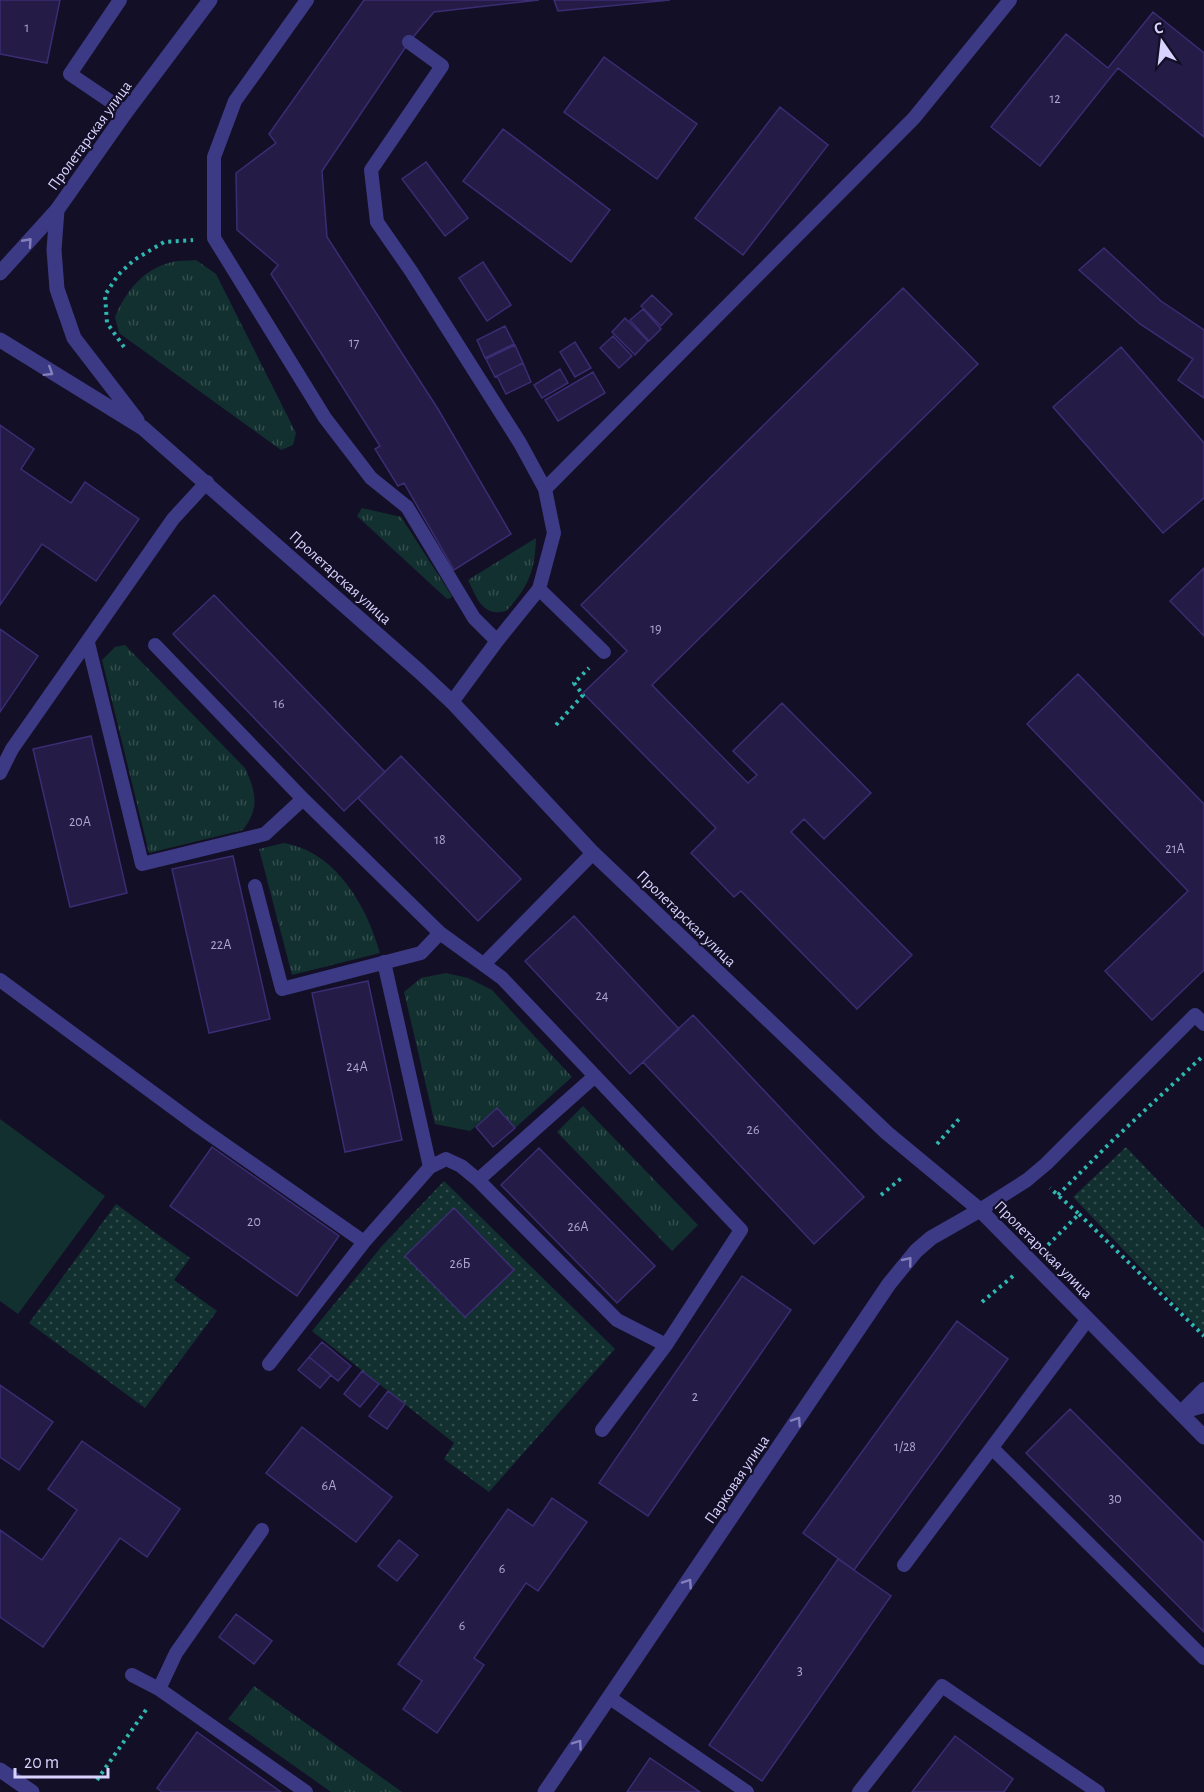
<svg xmlns="http://www.w3.org/2000/svg" width="1204" height="1792" viewBox="0 0 1204 1792" font-family="'Alegreya Sans',sans-serif">
  <defs>
    <pattern id="grass-tufts" width="24" height="20" patternUnits="userSpaceOnUse" patternTransform="scale(1.5)"><rect width="24" height="20" fill="#12302f"/><path d="M3 7l-1-3M5 7V3M7 7l1-3M15 17l-1-3M17 17v-4M19 17l1-3" fill="none" stroke="#344d4e"/></pattern>
    <pattern id="park-dots" width="8" height="8" patternUnits="userSpaceOnUse" patternTransform="scale(1.5)"><rect width="8" height="8" fill="#12302f"/><path d="M2 2h.1M6 6h.1" fill="none" stroke="#344d4e" stroke-width="1.8" stroke-linecap="round"/></pattern>
  </defs>
  <rect width="100%" height="100%" fill="#130f26"/>
  <path fill="url(#grass-tufts)" d="M196,260L216,274L296,433L293,445L281,450L119,333L115,317C126,291 143,269 172,262C179,260 189,261 196,260Z
    M362,508L401,517L452,596L451,598L447,599L357,516Z
    M536,538C535,570 529,587 506,611C482,617 477,598 468,580Z
    M125,645L245,768C256,792 260,808 243,830L149,853L102,660L115,647Z
    M284,843C336,852 367,906 380,953L292,975L259,849Z
    M446,973L468,978L492,990L572,1077L515,1128L497,1108L470,1131L435,1124L404,992L421,978Z
    M583,1106L698,1225L672,1251L557,1132Z
    M254,1686L402,1792H331L228,1719Z"/>
  <path fill="url(#park-dots)" d="M1126,1147L1204,1229V1334L1073,1197Z
    M444,1181L615,1349L489,1492L444,1459L454,1443L312,1331L382,1246Z
    M116,1204L190,1258L174,1280L217,1311L145,1408L29,1323Z"/>
  <path fill="#12302f" d="M0,1119L105,1196L18,1314L0,1301Z"/>
  <path fill="#241b47" stroke="#3b2d73" stroke-width="1.5" d="M0,0H60L47,63L0,54Z
    M364,0H539L434,12L409,42L322,171L327,237L438,409L511,534L454,570L404,483L398,486L375,449L380,446L271,274L278,265L237,230L236,173L276,143L269,134Z
    M554,0H670L558,11Z
    M1153,12L1204,53V137L1118,68L1040,166L991,127L1066,34L1108,68Z
    M604,57L697,124L657,179L564,112Z
    M780,107L828,145L743,255L695,218Z
    M503,129L610,210L571,262L463,181Z
    M426,162L468,218L445,236L402,179Z
    M1104,248L1161,301L1204,330V398L1178,380L1193,359L1140,324L1079,270Z
    M483,262L511,305L487,321L459,278Z
    M903,288L978,364L652,685L748,783L757,775L733,751L782,703L871,793L824,839L804,819L791,832L912,955L857,1009L741,891L734,897L691,853L716,828L583,693L627,651L581,605Z
    M652,295L672,314L661,326L641,306Z
    M643,309L661,329L649,341L630,320Z
    M625,318L648,341L635,355L612,332Z
    M505,326L514,344L485,358L477,340Z
    M613,336L632,356L619,368L600,348Z
    M575,342L591,368L575,377L560,352Z
    M515,345L523,363L495,377L486,359Z
    M1121,347L1204,443V498L1163,533L1053,407Z
    M523,363L531,382L506,394L497,376Z
    M560,369L568,383L542,398L534,385Z
    M593,372L605,393L558,421L545,400Z
    M0,425L34,449L21,469L71,503L85,482L139,519L96,581L42,544L0,605Z
    M1204,568V636L1170,601Z
    M214,595L385,772L344,811L173,634Z
    M0,629L38,656L0,712Z
    M1078,674L1204,804V970L1152,1020L1105,971L1188,891L1027,724Z
    M91,736L127,893L70,907L33,749Z
    M401,756L521,879L478,921L358,798Z
    M233,856L270,1019L209,1033L172,869Z
    M574,916L679,1029L630,1074L525,961Z
    M368,981L402,1140L345,1152L312,993Z
    M693,1015L864,1197L814,1244L643,1062Z
    M497,1108L515,1128L493,1147L476,1127Z
    M212,1147L339,1236L297,1296L170,1206Z
    M539,1148L655,1266L617,1303L501,1185Z
    M454,1208L514,1270L465,1317L405,1256Z
    M742,1276L791,1310L648,1516L599,1483Z
    M957,1321L1008,1359L854,1570L803,1533Z
    M322,1342L351,1366L338,1381L309,1357Z
    M309,1357L331,1375L320,1388L298,1370Z
    M362,1371L379,1384L360,1407L344,1394Z
    M0,1385L53,1422L19,1470L0,1457Z
    M388,1391L405,1404L387,1429L369,1416Z
    M1070,1409L1204,1543V1632L1026,1453Z
    M302,1427L392,1497L356,1542L266,1473Z
    M82,1441L180,1509L147,1557L120,1538L43,1647L0,1617V1530L42,1560L77,1510L48,1489Z
    M552,1498L587,1522L538,1591L526,1583L474,1658L484,1665L437,1733L403,1709L422,1681L398,1664L508,1509L533,1526Z
    M399,1540L418,1555L397,1581L378,1566Z
    M838,1559L891,1596L762,1781L709,1745Z
    M236,1614L272,1641L254,1664L219,1637Z
    M197,1732L281,1792H162L157,1788Z
    M955,1736L1013,1779L1004,1792H912Z
    M650,1758L700,1792H627Z"/>
  <g fill="none" stroke-linecap="round" stroke-linejoin="round">
    <path stroke="#2fb8b0" stroke-width="4" stroke-dasharray="3 4.5" stroke-linecap="butt" d="M124,347L107,323L105,295L118,275L134,260L164,242L193,240
      M556,725L583,695L574,683L589,668
      M937,1144L959,1119
      M881,1195L904,1176
      M1058,1195L1112,1141L1204,1055
      M1079,1214L1204,1336
      M1048,1245L1079,1214L1050,1188
      M982,1302L1013,1276
      M97,1780L148,1707"/>
    <path stroke="#3d3a85" stroke-width="14" d="M120,0L70,74L126,112
      M307,0L235,101L214,157V238L325,418L371,478L407,507L474,618L497,641
      M409,42L442,66L371,170L377,222L411,271L520,443L545,489
      M539,589L604,652
      M88,643L142,864L265,834L303,799
      M155,645L303,799L440,933L502,978L741,1230L666,1345L602,1430
      M452,702L497,641L539,589L554,533L545,489L914,118L1010,0
      M0,773L12,749L173,519L207,482
      M255,886L282,989L421,953L440,933
      M384,962L430,1167
      M484,964L593,853
      M0,980L198,1126L364,1242L430,1167L446,1159L461,1166L478,1180L595,1076
      M478,1180L617,1320L666,1345
      M980,1210L1027,1180L1046,1164L1195,1015L1204,1024
      M269,1364L364,1242
      M1182,1412L1204,1406
      M1180,1413L1204,1389
      M993,1449L1204,1658
      M262,1530L176,1653L159,1689L306,1792
      M904,1565L1088,1319
      M132,1675L159,1689
      M610,1698L747,1792
      M859,1792L942,1686L1098,1792"/>
    <path stroke="#3d3a85" stroke-width="15" d="M0,1770L32,1792
      M545,1792L889,1284L916,1251L931,1238L980,1210"/>
    <path stroke="#3d3a85" stroke-width="15" d="M57,210L54,250L57,289L74,338L137,420
      M0,273L57,210L126,112L210,0
      M0,340L143,428L420,672L452,702L593,853L887,1133L980,1210L1204,1437"/>
  </g>
  <defs><path id="oneway-chevron" d="M-2-3.5L2.5 0L-2 3.5" fill="none" stroke-width="1.6" stroke-linecap="round" stroke-linejoin="round" transform="scale(1.5)"/></defs>
  <g stroke="#837fbc">
    <use href="#oneway-chevron" transform="translate(28 242) rotate(-48)"/>
    <use href="#oneway-chevron" transform="translate(49 372) rotate(32)"/>
    <use href="#oneway-chevron" transform="translate(908 1261) rotate(-51)"/>
    <use href="#oneway-chevron" transform="translate(797 1421) rotate(-56)"/>
    <use href="#oneway-chevron" transform="translate(688 1583) rotate(-56)"/>
    <use href="#oneway-chevron" transform="translate(578 1744) rotate(-55)"/>
  </g>
  <g text-anchor="middle" stroke-width="4.5" stroke-linejoin="round" paint-order="stroke">
    <g font-size="14" fill="#aca6d1">
      <text x="27" y="32">1</text>
      <text x="1055" y="103">12</text>
      <text x="354" y="347">17</text>
      <text x="656" y="633">19</text>
      <text x="279" y="708">16</text>
      <text x="80" y="826">20А</text>
      <text x="440" y="844">18</text>
      <text x="1175" y="853">21А</text>
      <text x="221" y="949">22А</text>
      <text x="602" y="1000">24</text>
      <text x="357" y="1071">24А</text>
      <text x="753" y="1134">26</text>
      <text x="254" y="1226">20</text>
      <text x="578" y="1231">26А</text>
      <text x="460" y="1268">26Б</text>
      <text x="695" y="1401">2</text>
      <text x="905" y="1451">1/28</text>
      <text x="329" y="1490">6А</text>
      <text x="1115" y="1503">30</text>
      <text x="502" y="1573">6</text>
      <text x="462" y="1630">6</text>
      <text x="800" y="1675">3</text>
    </g>
    <g font-size="16" fill="#d9d4ff" stroke="#130f26">
      <text transform="translate(89 135) rotate(-54)" y="6">Пролетарская улица</text>
      <text transform="translate(341 577) rotate(42)" y="6">Пролетарская улица</text>
      <text transform="translate(687 918) rotate(44)" y="6">Пролетарская улица</text>
      <text transform="translate(1044 1249) rotate(45)" y="6">Пролетарская улица</text>
      <text transform="translate(736 1479) rotate(-56)" y="6">Парковая улица</text>
    </g>
  </g>
  <g transform="translate(1162 42) rotate(346)" stroke="#130f26" stroke-width="4.5" paint-order="stroke">
  <path d="M0-4.5L10 22L0 15L-10 22Z" fill="#d9d4ff"/>
  <text y="-9" font-size="16" font-weight="bold" text-anchor="middle" fill="#d9d4ff">С</text>
  </g>
  <path d="M15 1768v9h93v-9" fill="none" stroke="#d9d4ff" stroke-width="3"/>
  <text x="24" y="1768" font-size="18" fill="#d9d4ff" stroke="#130f26" stroke-width="4.5" paint-order="stroke">20 m</text>
</svg>
